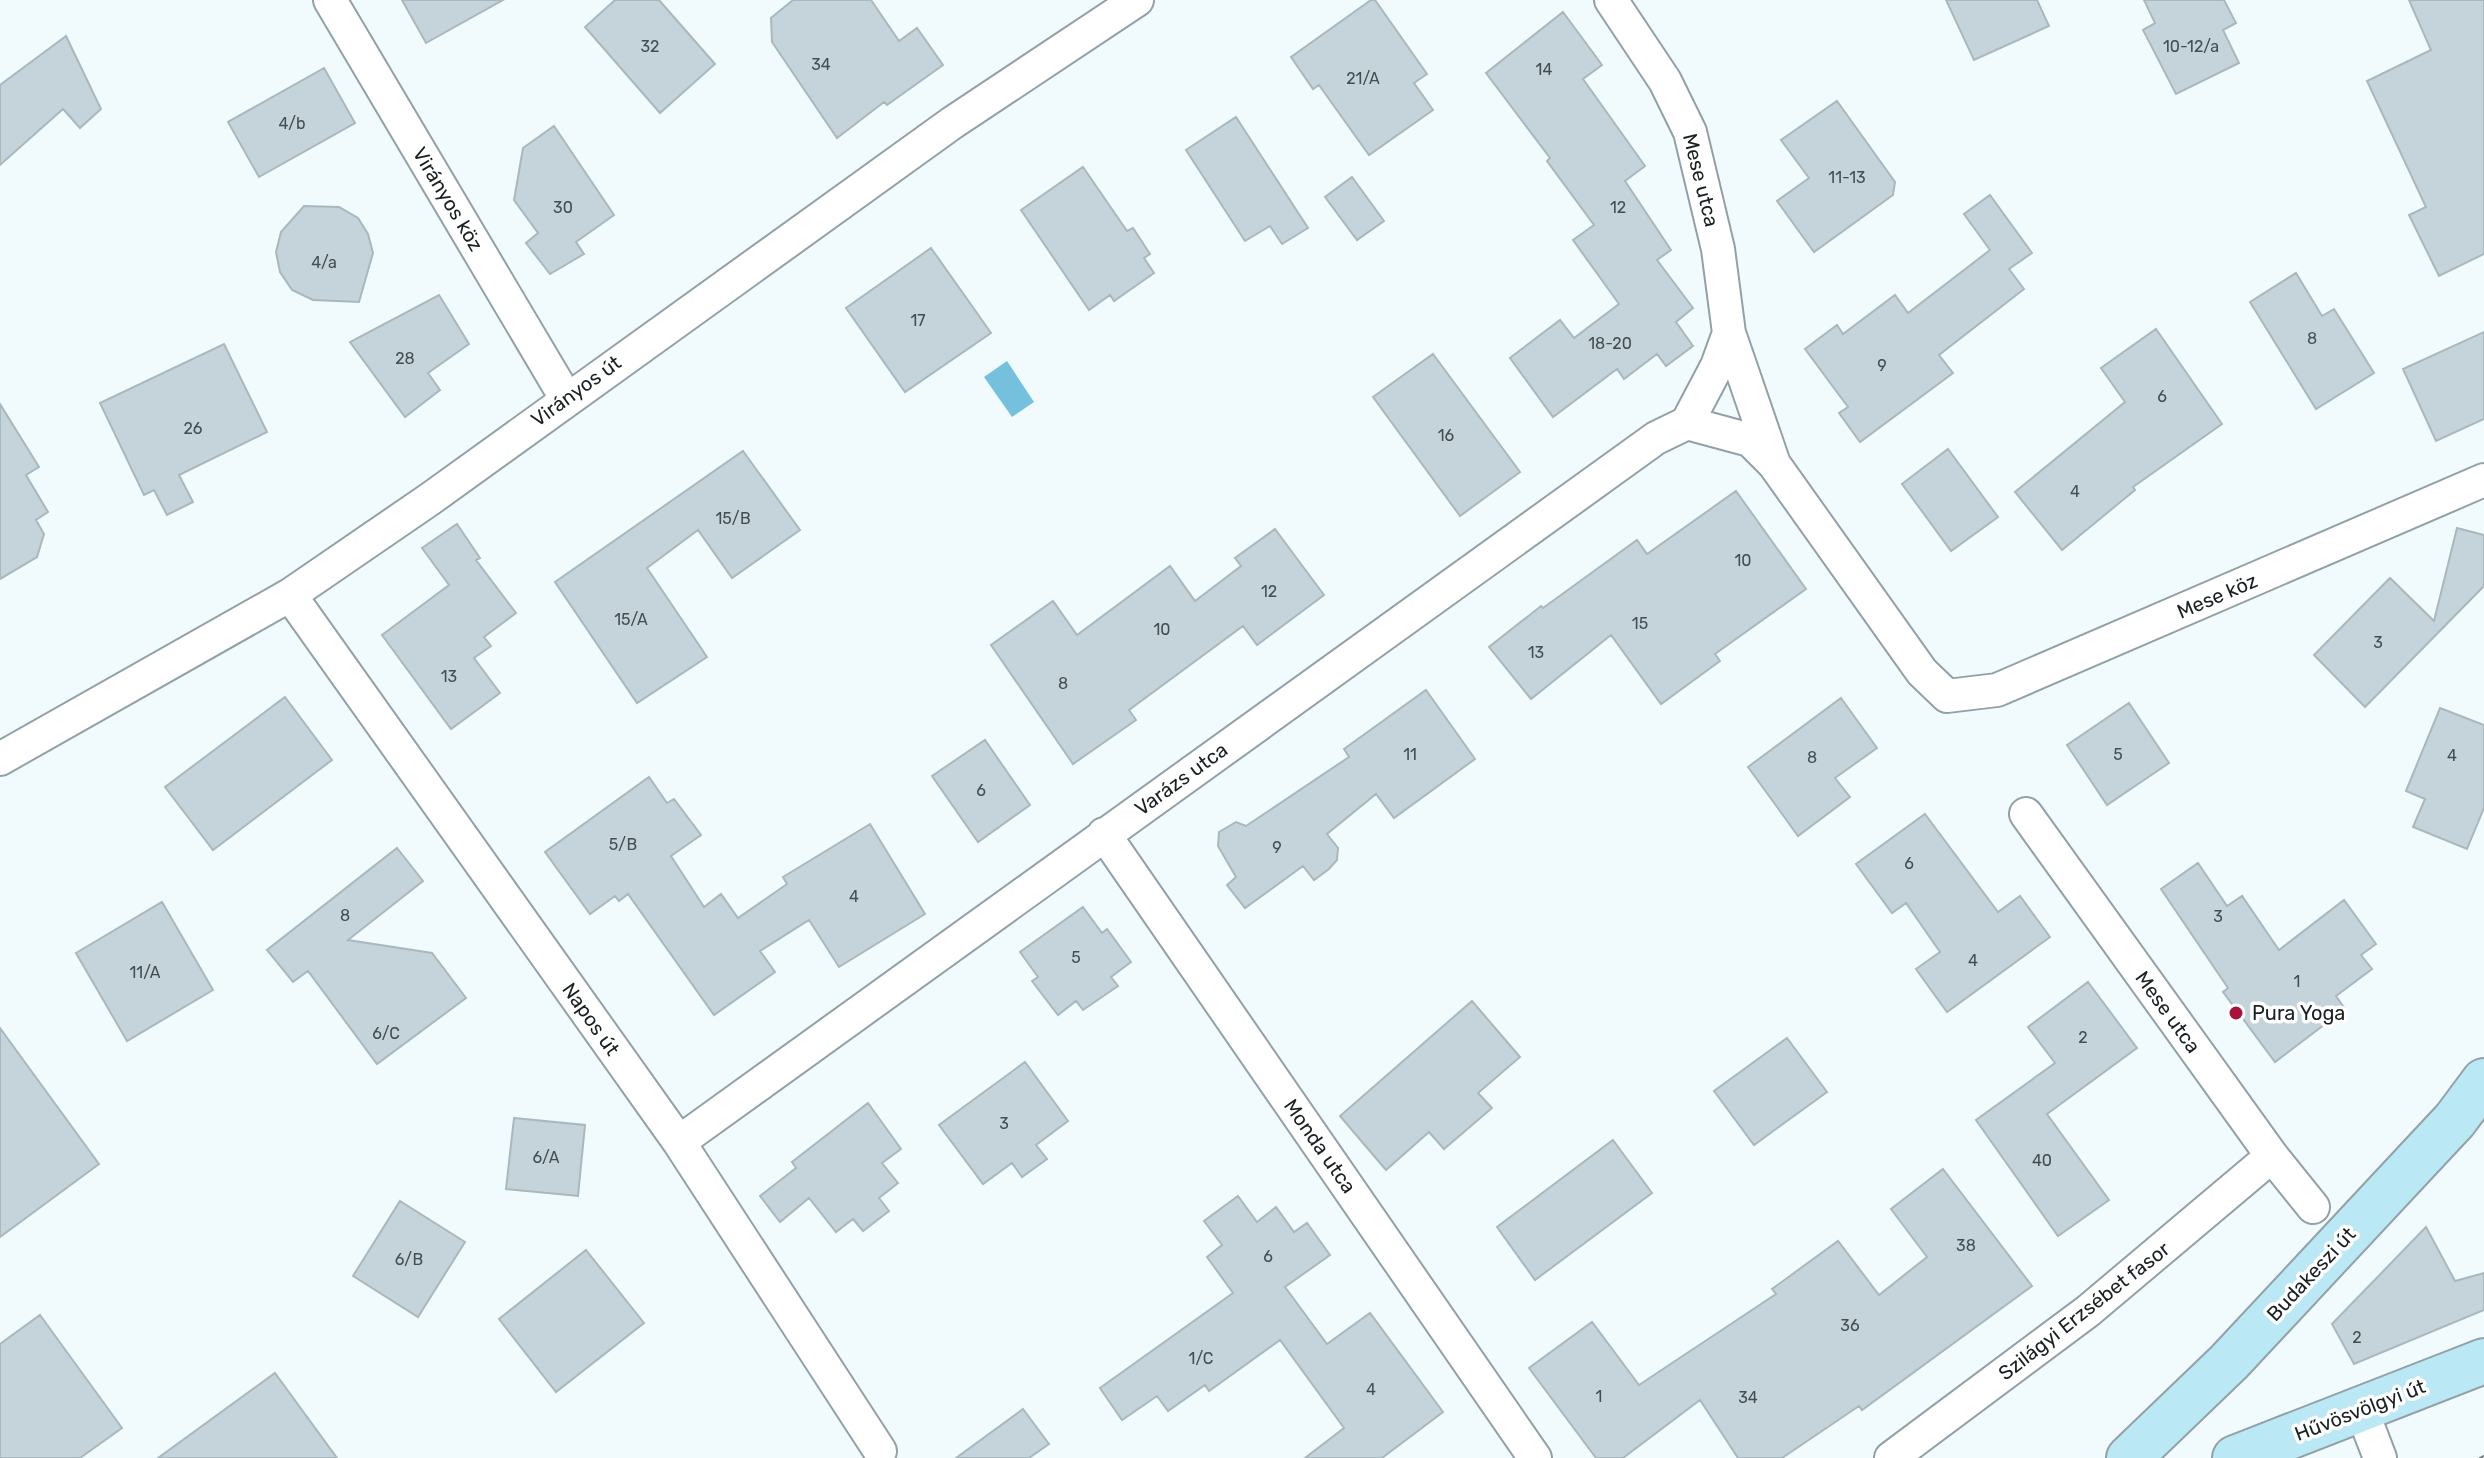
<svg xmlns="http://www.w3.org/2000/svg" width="2484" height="1458" viewBox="0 0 2484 1458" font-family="Rubik,sans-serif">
  <rect width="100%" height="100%" fill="#f1fbfe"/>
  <path fill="#75c1dd" d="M1007,361L1034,402L1012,417L984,377Z"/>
  <path fill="#c4d4da" stroke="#a8b8be" stroke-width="2" d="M402,0H503L426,43Z
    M615,0H659L715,64L660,113L585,27Z
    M793,0H871L899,41L917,28L943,65L887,105L884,102L837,138L772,42L771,18Z
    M1371,0H1375L1427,74L1414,83L1433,110L1369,155L1319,85L1313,89L1291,57Z
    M1946,0H2037L2049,26L1974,60Z
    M2144,0H2224L2236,23L2223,30L2239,63L2176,94L2143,30L2155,23Z
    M2409,0H2484V254L2439,276L2409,215L2426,207L2367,81L2431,50Z
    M1563,12L1602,65L1583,79L1645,166L1625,181L1671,250L1657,260L1693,308L1676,322L1693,346L1666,366L1657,354L1624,379L1617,369L1553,417L1510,358L1560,320L1574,338L1619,304L1573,240L1594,225L1547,161L1550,158L1486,73Z
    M66,36L101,109L80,128L63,109L0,165V85Z
    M324,68L355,123L259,177L228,122Z
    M1837,101L1895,182L1893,195L1814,252L1777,201L1809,178L1781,140Z
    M1236,117L1308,228L1282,244L1270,226L1245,241L1186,150Z
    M554,126L614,215L576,242L584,254L550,274L526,243L538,233L514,200L523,148Z
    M1083,167L1127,231L1133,228L1150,254L1144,258L1154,273L1114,301L1110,295L1089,310L1021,210Z
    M1352,177L1384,221L1357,240L1325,197Z
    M1990,195L2032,253L2009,269L2024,289L1939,355L1953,373L1860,442L1839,413L1848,407L1805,349L1837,325L1843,334L1895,295L1908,313L1990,250L1964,214Z
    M304,206L339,207L358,218L368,234L373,253L359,302L313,300L292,290L280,272L276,252L281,232Z
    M931,248L991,333L905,392L846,308Z
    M2296,273L2322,316L2334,309L2374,373L2316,409L2250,302Z
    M439,295L469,344L428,373L440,390L405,417L350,342Z
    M2156,329L2222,424L2133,487L2135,490L2062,550L2015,492L2125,402L2101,368Z
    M2484,332V419L2436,441L2403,369Z
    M224,344L267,432L179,475L193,502L167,515L154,490L144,495L100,403Z
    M1433,354L1520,472L1460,516L1373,397Z
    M0,404L39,467L26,475L48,512L36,520L44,534L37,557L0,579Z
    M1948,449L1998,517L1951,551L1902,484Z
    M743,451L800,530L732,578L698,530L647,568L707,657L637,703L555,582Z
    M1736,491L1806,589L1715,654L1720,661L1661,704L1611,635L1531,699L1489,647L1541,606L1543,608L1637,540L1647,554Z
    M457,524L480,558L476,560L516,613L484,637L491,646L474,658L500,693L451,729L382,635L449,585L422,548Z
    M2457,528L2484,535V586L2365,707L2314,655L2390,578L2434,621Z
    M1275,529L1324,595L1257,645L1243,626L1129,710L1136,720L1073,764L991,645L1053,601L1077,635L1170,566L1195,601L1241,566L1235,558Z
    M1426,690L1475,759L1394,818L1376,794L1327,834L1338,848L1337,860L1329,869L1314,880L1303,866L1245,908L1227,885L1236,877L1218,846L1219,832L1236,822L1246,826L1349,757L1344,749Z
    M285,697L332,760L213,850L165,787Z
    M1841,698L1877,748L1835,778L1850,797L1798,836L1748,767Z
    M2129,703L2169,763L2107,805L2067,745Z
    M2440,708L2484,725V808L2467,849L2413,827L2425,799L2406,791Z
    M985,740L1030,805L978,842L932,776Z
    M649,777L667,803L674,799L701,835L671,856L704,907L721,894L738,918L787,884L783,877L870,824L925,914L839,967L809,920L760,951L775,972L714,1015L628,894L619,901L615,896L590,914L545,852Z
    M1925,814L1998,912L2020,896L2050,937L1947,1012L1916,969L1940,952L1906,903L1892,913L1856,864Z
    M397,848L423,881L348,940L432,953L466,998L377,1064L308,971L293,982L267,950Z
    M2198,863L2227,906L2242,896L2279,950L2344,900L2376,944L2361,955L2372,969L2336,996L2345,1009L2275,1062L2223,992L2228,988L2161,889Z
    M162,902L213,990L127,1041L76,953Z
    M1083,907L1102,933L1107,929L1131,962L1111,977L1118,986L1083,1010L1076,1001L1058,1015L1032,981L1038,977L1020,952Z
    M2088,982L2137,1048L2047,1114L2109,1200L2058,1236L1976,1120L2055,1063L2028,1027Z
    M1472,1001L1520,1057L1478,1093L1492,1108L1444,1149L1429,1132L1386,1170L1340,1116Z
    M0,1028L99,1164L0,1237Z
    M1787,1038L1827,1092L1754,1145L1714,1091Z
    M1025,1062L1068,1121L1036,1145L1047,1159L1022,1177L1012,1163L983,1184L939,1125Z
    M868,1103L901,1149L882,1163L898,1183L879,1198L889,1211L863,1231L853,1219L836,1232L809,1198L780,1222L760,1196L796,1168L792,1162Z
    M514,1118L585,1125L578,1196L506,1189Z
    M1613,1140L1652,1193L1535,1280L1497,1227Z
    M1943,1169L2032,1286L1862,1410L1859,1406L1782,1458H1738L1700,1400L1623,1458H1596L1529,1368L1592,1322L1639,1385L1776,1294L1772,1289L1838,1241L1879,1295L1927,1257L1891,1209Z
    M1238,1196L1257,1222L1276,1207L1294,1232L1307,1223L1330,1255L1285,1287L1327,1344L1370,1313L1443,1412L1382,1458H1305L1344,1428L1280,1340L1209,1391L1205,1385L1168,1411L1157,1396L1122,1420L1100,1388L1233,1293L1207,1257L1222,1245L1204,1221Z
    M400,1201L465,1242L418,1317L353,1276Z
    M2426,1227L2455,1281L2484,1273V1310L2354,1364L2332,1324Z
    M586,1250L644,1323L556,1392L499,1319Z
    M40,1315L122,1428L80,1458H0V1344Z
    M275,1373L337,1458H158Z
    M1023,1409L1049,1444L1029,1458H956Z"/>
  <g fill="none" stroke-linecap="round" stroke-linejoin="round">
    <g stroke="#92a1a7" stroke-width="36">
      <path id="street" d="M330,0L566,398
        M1611,0L1665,81L1690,132L1718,249L1729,333L1773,461
        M1687,423L1750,440L1774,464L1922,672L1947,696L1997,690L2484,480
        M1687,423L1717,366L1729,333
        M290,595L679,1142L880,1451
        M0,759L290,595L430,499L952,123L1137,0
        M2026,814L2272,1156L2313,1207
        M1104,834L1535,1458
        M679,1142L1656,438L1687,423
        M2362,1411L2380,1458
        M1891,1458L2088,1311L2272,1156"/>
    </g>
    <g stroke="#92a1a7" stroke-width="48">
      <path id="secondary" d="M2129,1458L2229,1362L2455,1120L2484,1081
        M2235,1458L2484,1361"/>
    </g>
    <use href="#street" stroke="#fff" stroke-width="32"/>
    <use href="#secondary" stroke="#bae8f5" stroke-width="44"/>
    <path stroke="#788083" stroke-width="2" d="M2480,1458L2484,1456"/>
  </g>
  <circle fill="#a9123d" stroke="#fff" stroke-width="3" cx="2236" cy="1013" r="8"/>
  <g text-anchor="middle" stroke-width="7" stroke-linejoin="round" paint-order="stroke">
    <g font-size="16" fill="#444d50">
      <text x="650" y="52">32</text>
      <text x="2191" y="52">10-12/a</text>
      <text x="821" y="70">34</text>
      <text x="1544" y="75">14</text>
      <text x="1363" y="84">21/A</text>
      <text x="292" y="129">4/b</text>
      <text x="1847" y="183">11-13</text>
      <text x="563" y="213">30</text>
      <text x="1618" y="213">12</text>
      <text x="324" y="268">4/a</text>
      <text x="918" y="326">17</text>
      <text x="2312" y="344">8</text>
      <text x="1610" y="349">18-20</text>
      <text x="405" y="364">28</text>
      <text x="1882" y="371">9</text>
      <text x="2162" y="402">6</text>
      <text x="193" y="434">26</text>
      <text x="1446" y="441">16</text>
      <text x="2075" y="497">4</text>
      <text x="733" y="524">15/B</text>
      <text x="1743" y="566">10</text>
      <text x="1269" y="597">12</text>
      <text x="631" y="625">15/A</text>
      <text x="1640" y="629">15</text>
      <text x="1162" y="635">10</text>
      <text x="2378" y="648">3</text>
      <text x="1536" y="658">13</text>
      <text x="449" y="682">13</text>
      <text x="1063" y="689">8</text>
      <text x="1410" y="760">11</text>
      <text x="2118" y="760">5</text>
      <text x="2452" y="761">4</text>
      <text x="1812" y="763">8</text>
      <text x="981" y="796">6</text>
      <text x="623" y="850">5/B</text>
      <text x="1277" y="853">9</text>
      <text x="1909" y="869">6</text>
      <text x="854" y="902">4</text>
      <text x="345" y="921">8</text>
      <text x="2218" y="922">3</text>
      <text x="1076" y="963">5</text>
      <text x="1973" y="966">4</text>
      <text x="145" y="978">11/A</text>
      <text x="2297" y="987">1</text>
      <text x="386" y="1039">6/C</text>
      <text x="2083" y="1043">2</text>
      <text x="1004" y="1129">3</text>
      <text x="546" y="1163">6/A</text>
      <text x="2042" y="1166">40</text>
      <text x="1966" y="1251">38</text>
      <text x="1268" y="1262">6</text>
      <text x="409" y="1265">6/B</text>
      <text x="1850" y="1331">36</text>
      <text x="2357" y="1343">2</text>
      <text x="1201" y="1364">1/C</text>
      <text x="1371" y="1395">4</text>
      <text x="1599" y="1402">1</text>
      <text x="1748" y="1403">34</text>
    </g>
    <g font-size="20" fill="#1a2022" stroke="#fff">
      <text transform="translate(1701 180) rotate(76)" y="7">Mese utca</text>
      <text transform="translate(448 199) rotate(59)" y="7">Virányos köz</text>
      <text transform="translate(576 391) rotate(-36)" y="7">Virányos út</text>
      <text transform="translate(2217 596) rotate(-23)" y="7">Mese köz</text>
      <text transform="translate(1181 779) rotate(-36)" y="7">Varázs utca</text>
      <text transform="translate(2168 1012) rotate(54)" y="7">Mese utca</text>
      <text transform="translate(591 1019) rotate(55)" y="7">Napos út</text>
      <text transform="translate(1320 1146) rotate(55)" y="7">Monda utca</text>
      <text transform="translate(2311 1274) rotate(-47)" y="7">Budakeszi út</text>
      <text transform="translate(2084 1311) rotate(-38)" y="7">Szilágyi Erzsébet fasor</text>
      <text transform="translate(2360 1410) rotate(-21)" y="7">Hűvösvölgyi út</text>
    </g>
    <g font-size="20" fill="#1a2022" stroke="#fff" text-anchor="start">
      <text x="2252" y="1020">Pura Yoga</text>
    </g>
  </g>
</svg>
